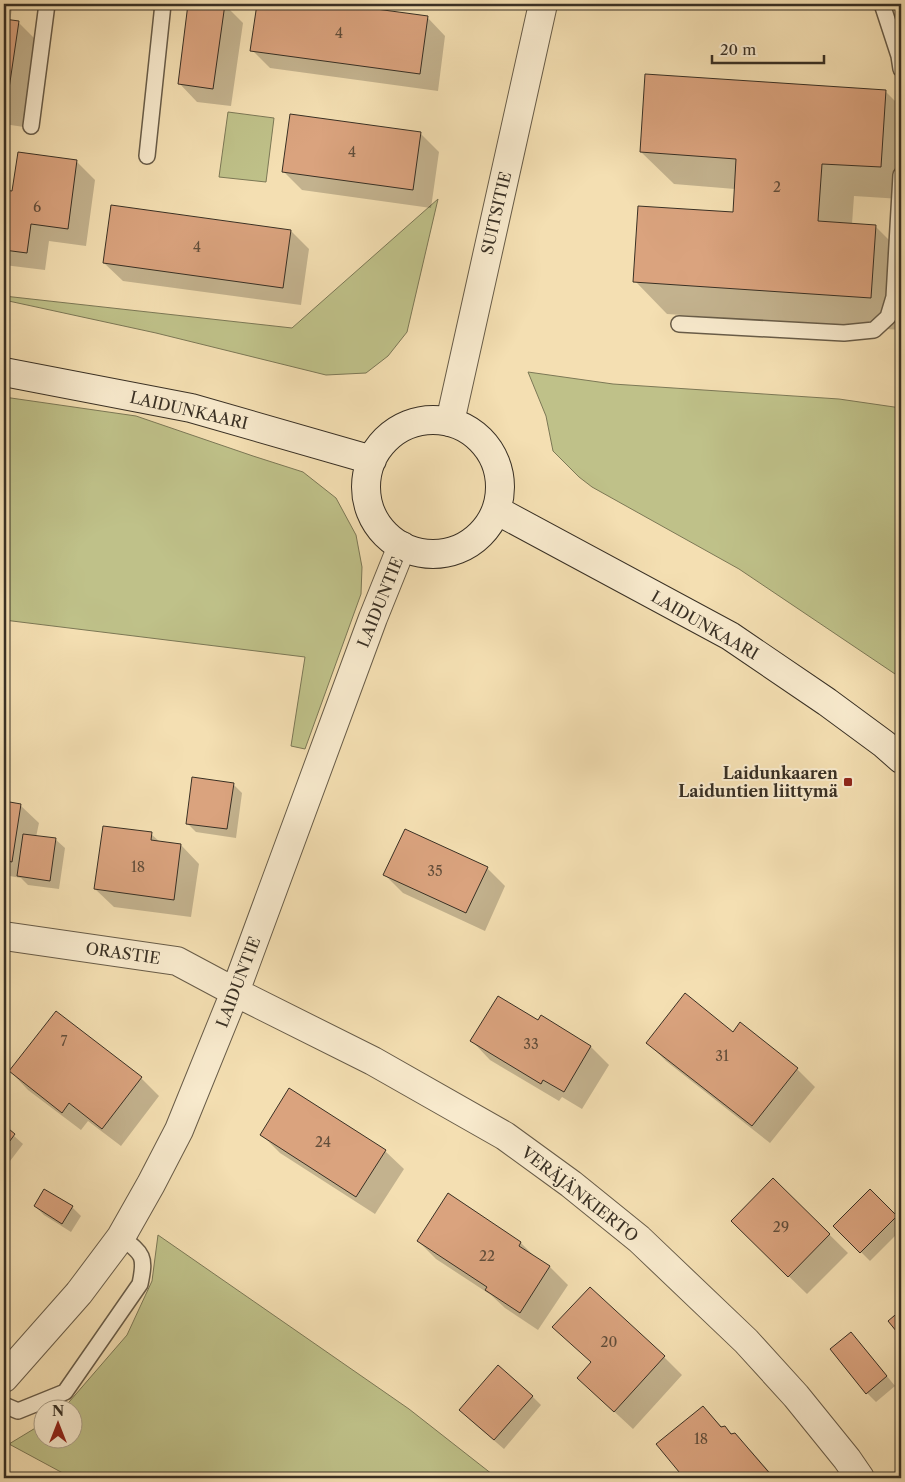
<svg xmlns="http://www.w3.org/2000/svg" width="905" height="1482" viewBox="0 0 905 1482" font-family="'Libre Caslon Text',serif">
  <rect width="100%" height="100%" fill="#f4dfb2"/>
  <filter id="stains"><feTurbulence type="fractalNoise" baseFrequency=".004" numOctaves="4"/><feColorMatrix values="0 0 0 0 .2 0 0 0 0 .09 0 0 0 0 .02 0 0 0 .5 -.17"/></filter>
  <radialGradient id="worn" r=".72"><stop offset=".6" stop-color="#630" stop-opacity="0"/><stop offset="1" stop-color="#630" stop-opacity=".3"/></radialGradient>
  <path fill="#bfc189" stroke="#7c7856" d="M228,112L274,118L266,182L219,177Z
    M438,199L407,332L388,356L366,373L326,375L156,333L4,300V296L292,328Z
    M528,372L613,384L839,399L901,408V678L739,569L592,487L579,477L553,451L546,416Z
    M4,397L136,416L253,456L303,472L336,498L356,535L362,567L361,594L305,749L291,746L305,657L4,620Z
    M158,1235L409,1409L497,1478H72L9,1444L42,1424V1440H72V1410L63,1409L127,1335L152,1281Z"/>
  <path fill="#0003" d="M4,4H6L12,9L10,21L18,22L36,40L24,127L4,124Z
    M190,4H224L243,23L231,106L197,102L179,83Z
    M258,4H330L427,17L445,36L438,91L270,68L252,50Z
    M885,91L901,107V199L854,196L852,224L875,226L901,252V330L667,314L635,281L734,214L735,189L674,184L641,152Z
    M421,134L439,152L431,208L302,190L283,171Z
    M77,162L95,180L86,246L49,241L45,270L4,265V191L13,192Z
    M291,231L309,249L301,305L123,281L104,263Z
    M233,784L242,793L236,838L196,832L187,823Z
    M4,802L20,805L39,823L36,837L55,839L65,848L59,889L28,885L21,878L4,875Z
    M151,834L160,842L181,845L199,864L191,917L114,907L95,889Z
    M487,868L505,886L485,931L403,893L385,875Z
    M56,1013L141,1078L159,1096L121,1146L88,1121L81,1130L28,1090L10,1071Z
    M541,1017L591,1047L609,1065L582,1109L562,1097L559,1101L490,1060L472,1041L538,1021Z
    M733,1033L797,1069L815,1087L770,1143L666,1061L648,1043Z
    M290,1090L385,1151L404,1169L375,1214L280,1153L261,1134Z
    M4,1127L23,1144L4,1169Z
    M773,1179L848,1253L807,1294L732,1221Z
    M870,1191L901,1223V1230L870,1261L835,1226Z
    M448,1195L521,1243L536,1258L550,1267L568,1285L538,1330L505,1308L491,1295L436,1259L418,1241Z
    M35,1206L72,1207L81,1216L71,1232L44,1215Z
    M554,1327L664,1357L682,1375L633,1429L578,1378L592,1363Z
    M860,1343L895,1386L876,1402L867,1393Z
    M532,1396L541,1405L504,1449L469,1419Z
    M703,1407L723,1428L725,1427L733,1435L735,1434L753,1453L775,1478H686L658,1444Z"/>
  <path fill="#daa37e" stroke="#393024" d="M188,4H225L213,89L178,84Z
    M257,4H339L428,16L420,74L250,51Z
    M4,19L19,21L6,109H4Z
    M645,74L886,90L881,167L822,164L818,221L876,225L871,298L633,282L638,206L733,212L736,159L640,152Z
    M290,114L421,132L413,190L282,172Z
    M18,152L77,160L68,229L31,224L27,253L4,250V190L12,191Z
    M111,205L291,230L283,288L103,263Z
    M192,777L234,783L227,829L186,824Z
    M4,801L21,804L12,862L4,860Z
    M103,826L152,832L151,840L181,844L174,900L94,889Z
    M405,829L488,867L466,913L383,875Z
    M23,834L56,838L50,881L17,876Z
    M685,993L733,1032L740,1022L798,1068L752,1126L646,1043Z
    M498,996L538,1020L541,1015L591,1046L564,1092L543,1080L541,1084L470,1041Z
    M56,1011L142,1077L102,1129L69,1103L62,1113L9,1071Z
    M289,1088L386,1150L356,1197L260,1135Z
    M4,1125L15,1134L4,1149Z
    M773,1178L830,1234L788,1277L731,1221Z
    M44,1189L73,1206L62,1224L34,1206Z
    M870,1189L897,1216L860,1253L833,1226Z
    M448,1193L521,1242L519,1246L550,1266L520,1313L485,1290L487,1287L417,1241Z
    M590,1287L665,1356L614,1412L577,1378L591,1362L552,1327Z
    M901,1310V1337L888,1321Z
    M851,1332L887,1376L866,1394L830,1349Z
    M498,1365L533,1396L494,1440L459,1410Z
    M703,1406L721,1427L725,1426L731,1434L735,1433L772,1476L769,1478H693L692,1477L690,1478H684L656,1444Z"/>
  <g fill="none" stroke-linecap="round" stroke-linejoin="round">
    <g stroke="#685c48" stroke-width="18">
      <path id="lane" d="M882,4L899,56L901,69
        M31,126L47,4
        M147,156L163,4
        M679,324L844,333L874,330L888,317L894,297L901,175
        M4,1405L18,1411L65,1392L140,1284C146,1256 143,1254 121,1237"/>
    </g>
    <g stroke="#685c48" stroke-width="30">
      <path id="street" d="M450,422L543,4
        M4,936L177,961L235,992L373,1061L505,1136L571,1184L639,1239L746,1341L796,1396L847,1459L860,1478
        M4,1378L79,1293L121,1237L151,1184L179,1130L235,992L373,618L402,546"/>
    </g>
    <g stroke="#393024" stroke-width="30">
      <path id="secondary" d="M4,372L191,408L372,460
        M366 487a67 67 0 1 1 134 0a67 67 0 1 1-134 0Z
        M496,510L730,636L827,702L884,744L901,759"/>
    </g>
    <use href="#lane" stroke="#f8eacd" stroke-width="15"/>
    <use href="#street" stroke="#f8eacd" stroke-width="28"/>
    <use href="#secondary" stroke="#f8eacd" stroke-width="28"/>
  </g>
  <rect fill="#8f2418" stroke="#f8eacd" stroke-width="2" x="843" y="777" width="10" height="10" rx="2.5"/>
  <g text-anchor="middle" stroke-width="4" stroke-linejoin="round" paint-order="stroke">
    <g font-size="14" fill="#614d3a">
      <text x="339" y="38">4</text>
      <text x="352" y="157">4</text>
      <text x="777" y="192">2</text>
      <text x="37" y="212">6</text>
      <text x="197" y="252">4</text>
      <text x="138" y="872">18</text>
      <text x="435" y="876">35</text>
      <text x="64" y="1046">7</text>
      <text x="531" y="1049">33</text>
      <text x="722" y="1061">31</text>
      <text x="323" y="1147">24</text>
      <text x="781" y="1232">29</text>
      <text x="487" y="1261">22</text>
      <text x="609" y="1347">20</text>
      <text x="701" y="1444">18</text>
    </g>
    <g font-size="16" fill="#393024" stroke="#f8eacd">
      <text transform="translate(496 213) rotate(-77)" y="6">SUITSITIE</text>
      <text transform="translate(189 410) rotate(13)" y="6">LAIDUNKAARI</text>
      <text transform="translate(380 602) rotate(-68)" y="6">LAIDUNTIE</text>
      <text transform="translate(705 625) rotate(30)" y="6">LAIDUNKAARI</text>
      <text transform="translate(123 953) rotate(8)" y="6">ORASTIE</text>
      <text transform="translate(238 982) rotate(-69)" y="6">LAIDUNTIE</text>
      <text transform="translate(580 1194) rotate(38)" y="6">VERÄJÄNKIERTO</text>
    </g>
    <g font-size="16" font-weight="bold" fill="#393024" stroke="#f8eacd" text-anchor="end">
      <text x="838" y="779">Laidunkaaren<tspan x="838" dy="18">Laiduntien liittymä</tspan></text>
    </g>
  </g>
  <rect width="905" height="1482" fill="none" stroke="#f4dfb2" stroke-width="20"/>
  <rect x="5" y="5" width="895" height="1472" fill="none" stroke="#393024" stroke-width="2.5"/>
  <rect x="10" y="10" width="885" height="1462" fill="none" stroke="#393024"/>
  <g transform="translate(58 1424)"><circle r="24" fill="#f8eacd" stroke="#aca089"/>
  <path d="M0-4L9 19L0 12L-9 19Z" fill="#8f2418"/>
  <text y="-8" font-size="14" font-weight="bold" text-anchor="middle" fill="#393024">N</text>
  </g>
  <path d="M712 55v8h112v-8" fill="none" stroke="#393024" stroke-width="2.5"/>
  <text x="720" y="55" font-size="15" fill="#393024" stroke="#f8eacd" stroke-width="4" paint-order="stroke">20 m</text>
  <rect width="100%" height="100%" filter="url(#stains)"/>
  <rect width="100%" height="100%" fill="url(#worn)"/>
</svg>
